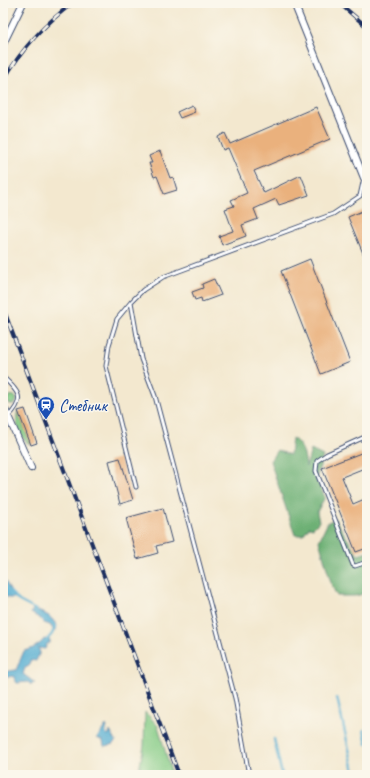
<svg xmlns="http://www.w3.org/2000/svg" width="370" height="778" viewBox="0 0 370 778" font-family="Caveat,sans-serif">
  <rect width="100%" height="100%" fill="#fbf7ec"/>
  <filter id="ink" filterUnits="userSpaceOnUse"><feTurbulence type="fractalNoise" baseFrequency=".025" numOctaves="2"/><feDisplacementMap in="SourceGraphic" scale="8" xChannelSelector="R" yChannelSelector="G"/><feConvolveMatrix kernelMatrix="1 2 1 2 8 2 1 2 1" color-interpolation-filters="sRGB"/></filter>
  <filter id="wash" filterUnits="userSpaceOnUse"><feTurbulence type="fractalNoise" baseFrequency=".012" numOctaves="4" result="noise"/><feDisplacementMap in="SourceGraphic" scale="16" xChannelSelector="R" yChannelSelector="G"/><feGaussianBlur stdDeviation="0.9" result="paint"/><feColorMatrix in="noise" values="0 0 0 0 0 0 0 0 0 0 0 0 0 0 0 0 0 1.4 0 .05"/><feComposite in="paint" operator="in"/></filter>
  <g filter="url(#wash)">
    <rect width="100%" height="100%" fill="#f3e8cf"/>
    <path fill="#87cc87" stroke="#517e72" d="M7.5 400a4.5 4.5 0 1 1 9 0a4.5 4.5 0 1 1-9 0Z
      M18,411L31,445C21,441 13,420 18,411Z
      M145,712L158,726L172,775H138L144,745Z"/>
    <path fill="#6db074" stroke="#447069" d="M292,438C303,444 305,456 306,467L311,450L323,456L316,479L325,497L317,512L319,522L313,528L309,527L303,535H295L270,461L277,450L290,455Z
      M335,519L358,555L367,552V593L355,596H337L332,586L319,541L328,522Z"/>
    <path fill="#54add1" stroke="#386e98" d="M3,577L14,598H8L3,594Z
      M33,609C46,615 49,613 57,626L55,632L50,625L44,623L41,619L31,613Z
      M44,639L50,640V642L47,644L45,649L38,648L40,652L36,661L30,660L29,666L25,668L23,674L35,683H31V685L28,682L17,683L13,676L3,678V672L16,670L24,651C31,650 41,644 44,639Z
      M106,725L107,727L105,733L108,736L110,731L116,741L112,745L104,746L103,741L97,738Z"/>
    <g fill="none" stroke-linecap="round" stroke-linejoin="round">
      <path stroke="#54add1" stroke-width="2.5" d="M8,590L19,601L36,610
        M46,641L52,634L54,629
        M337,698L355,775
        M364,730L367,744
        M274,739L282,775"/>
    </g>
    <g id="blocks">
      <path fill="#eab17d" d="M192,105L195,112L180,118L177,112Z
        M316,107L330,139L254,171L264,193L301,175L309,195L279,205L276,199L254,209L258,219L242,225L246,236L222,245L219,236L233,231L225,209L234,206L231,200L247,193L228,148L223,150L218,137L225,133L230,144Z
        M160,151L170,178L173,177L177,190L164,194L157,176L154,177L149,163H152L149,156Z
        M367,209V263L348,217Z
        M310,259L350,362L321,374L281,271Z
        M214,279L221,295L202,302L201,298L195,300L192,292L203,288L202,284Z
        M25,409L37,443L31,445L18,411Z
        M361,453L367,467L342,477L353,504L367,498V548L356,552L322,468Z
        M120,458L133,500L120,504L109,461Z
        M163,508L172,542L156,546L158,553L137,559L126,518Z"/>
    </g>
  </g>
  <g filter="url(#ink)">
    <use href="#blocks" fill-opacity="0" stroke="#3b4b6f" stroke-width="1"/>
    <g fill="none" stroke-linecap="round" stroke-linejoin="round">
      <g stroke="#3b4b6f" stroke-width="5">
        <path id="lane" d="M131,302L117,319L109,345L106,366L136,487
          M3,377C19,392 26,399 8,417
          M367,436L327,454L317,461L316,471L353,565L355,566L367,562
          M249,775L235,698L155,396L141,359L131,302L143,290L163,277L333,214L360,196L364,178"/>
      </g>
      <g stroke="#3b4b6f" stroke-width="8">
        <path id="street" d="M294,3L364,178H367
          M3,44L23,3
          M3,405L31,468"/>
      </g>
      <use href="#lane" stroke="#fff" stroke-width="3"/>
      <use href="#street" stroke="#fff" stroke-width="6"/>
      <g stroke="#1b2f5e" stroke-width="4">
        <path id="rail" d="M339,3L367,27
          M3,81C21,50 44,24 73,3
          M3,308L179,775"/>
      </g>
      <use href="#rail" stroke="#fbf7ec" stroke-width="2.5" stroke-dasharray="8" stroke-linecap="butt"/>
    </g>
  </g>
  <defs>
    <g id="station-pin" transform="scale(0.9)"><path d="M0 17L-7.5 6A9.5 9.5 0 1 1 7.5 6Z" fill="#1a4fb4" stroke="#fbf7ec"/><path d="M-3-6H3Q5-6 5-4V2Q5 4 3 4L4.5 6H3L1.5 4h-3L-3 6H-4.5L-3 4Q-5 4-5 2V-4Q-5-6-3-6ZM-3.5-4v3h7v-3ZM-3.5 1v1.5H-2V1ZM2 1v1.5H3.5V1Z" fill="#fff"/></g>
  </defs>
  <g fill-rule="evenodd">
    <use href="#station-pin" x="46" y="405"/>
  </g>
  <g text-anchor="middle" stroke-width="3" stroke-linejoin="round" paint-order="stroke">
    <g font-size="17" fill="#164399" stroke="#fbf7ec" text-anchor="start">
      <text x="59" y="411">Стебник</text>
    </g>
  </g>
  <rect width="370" height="778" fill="none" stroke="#fbf7ec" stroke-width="16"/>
</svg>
